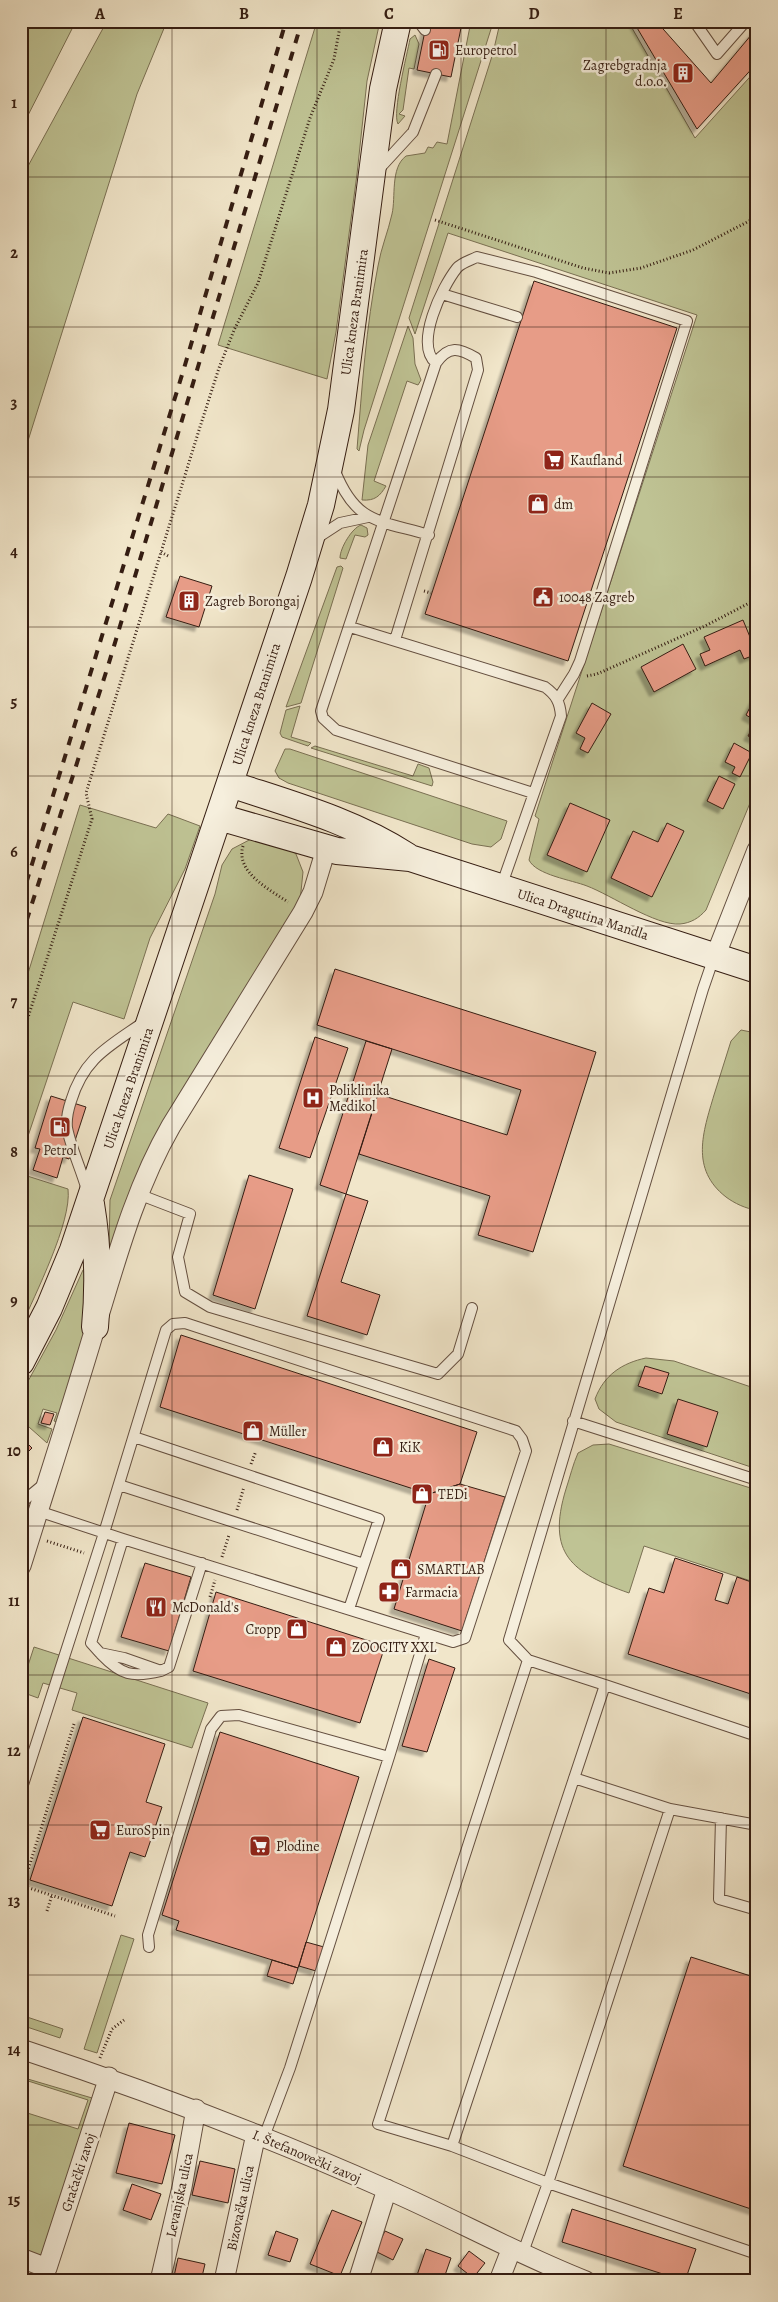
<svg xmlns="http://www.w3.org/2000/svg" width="778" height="2302" viewBox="0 0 778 2302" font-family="Alegreya,serif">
  <defs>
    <filter id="shadow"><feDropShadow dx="-4.5" dy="4.5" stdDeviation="1" flood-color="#0004"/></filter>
  </defs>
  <rect width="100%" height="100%" fill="#f1e6ca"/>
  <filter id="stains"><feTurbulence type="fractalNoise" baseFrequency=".004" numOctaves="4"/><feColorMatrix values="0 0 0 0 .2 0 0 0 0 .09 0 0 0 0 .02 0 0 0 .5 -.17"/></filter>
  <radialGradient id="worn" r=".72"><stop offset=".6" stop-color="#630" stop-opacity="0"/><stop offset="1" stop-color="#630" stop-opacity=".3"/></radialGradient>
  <path fill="#bfc394" stroke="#7a7053" d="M21,21H76L21,129Z
    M107,21H167L137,94L21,463V179Z
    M317,21H380L367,81L357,174L336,332L327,379L218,345Z
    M471,21H491V29L364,430L359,451L357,449C362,388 366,326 378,266C381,248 388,232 392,214C396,197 390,168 406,156L425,153L428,147L433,148L437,142L447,144Z
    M499,21H628L695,138L757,69V786L706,910C699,918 691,923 680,924C656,926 611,895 587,886C572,880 536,875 529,860L539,819L535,816L697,315L448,233L415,334L409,318L493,53L499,27Z
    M415,35L419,44L414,69L409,68L403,110L399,114L405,116L398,124C392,113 407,55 410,39Z
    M408,326L413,338L415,364L421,380L418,385L407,381L374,481L386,486C380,496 375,501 362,500L368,445Z
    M361,525L367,528L368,535L365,537L355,535L346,559L340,558C340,548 352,528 361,525Z
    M341,566L343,568L301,703L286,707L337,567Z
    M300,706L291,737L311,743L308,746L282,737L280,733L286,710Z
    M315,746L413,776L418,764L429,768L433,782L432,786L311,748Z
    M285,749H290L507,821L501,839L491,847L472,844L288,783L279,778L275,771Z
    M80,805L156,828L168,814L200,826L185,869L150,938L124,1019L73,1002L21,1157V996Z
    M253,838L281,842L296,854L303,872L300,901L214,1038L151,1149L109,1250L110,1200L215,894L222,865L232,849Z
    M741,1030L756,1033L752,1047L757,1049V1210C746,1209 734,1203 726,1197C690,1169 703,1132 714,1095C720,1077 725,1059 731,1041Z
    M21,1174L68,1189C72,1222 35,1294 21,1327Z
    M86,1267L85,1329L57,1422L54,1421L57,1413L43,1409L38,1424L52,1429L47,1443L29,1427L21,1435V1394L56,1330L83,1270Z
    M646,1358L674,1361L757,1389V1469L616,1422L599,1409L595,1399C604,1375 622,1363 646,1358Z
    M609,1444L757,1490V1583L644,1546L629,1593C572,1573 546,1554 566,1489C570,1477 573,1464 578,1453L593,1445Z
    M34,1647L208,1703L192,1748L72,1710L77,1693L43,1683L38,1698L27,1694L21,1712V1687Z
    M121,1935L134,1939L97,2053L84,2049Z
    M21,2015L63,2029L60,2038L21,2025Z
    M21,2077L92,2098L41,2259L21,2253V2111L78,2129L88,2100L25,2080L21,2088Z"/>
  <path fill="#e79c87" stroke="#351d12" filter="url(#shadow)" d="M427,21L462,23L451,77L417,70Z
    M633,21H656L711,83L757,28V63L697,129Z
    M534,281L677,328L568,661L425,614Z
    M180,576L212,586L199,627L166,617Z
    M743,620L757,654L744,659L740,650L705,666L700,654L710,650L704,637Z
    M683,644L696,669L654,692L641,667Z
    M757,694V740L748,736L756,721L746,715Z
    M592,703L611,714L588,753L580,749L585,738L576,733Z
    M734,743L752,753L740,777L732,773L735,767L725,762Z
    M719,776L735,784L723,809L707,801Z
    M570,803L610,820L587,872L547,855Z
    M667,823L684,831L652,897L611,878L633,831L658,842Z
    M335,969L596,1052L533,1252L478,1235L490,1196L359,1154L378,1094L507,1135L521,1090L317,1025Z
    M315,1037L348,1048L310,1158L279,1148Z
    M366,1041L392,1049L346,1194L320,1185Z
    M51,1096L86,1107L69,1159L63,1157L57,1178L33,1170L40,1149L35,1148Z
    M249,1175L293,1189L255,1309L213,1295Z
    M346,1194L368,1201L341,1282L380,1295L367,1335L307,1316Z
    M181,1335L477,1432L460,1484L429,1494L160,1407Z
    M645,1366L669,1373L662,1394L638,1386Z
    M678,1399L718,1412L707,1447L667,1434Z
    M45,1412L54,1414L50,1425L41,1423Z
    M27,1443L32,1448L25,1455L21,1450Z
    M460,1484L505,1497L462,1631L394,1609L429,1494Z
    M675,1558L723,1574L715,1600L728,1604L737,1577L757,1584V1696L628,1654L649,1588L664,1593Z
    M145,1563L191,1577L169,1651L121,1637Z
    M216,1592L385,1646L360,1723L193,1671Z
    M429,1659L455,1668L427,1752L402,1746Z
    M83,1717L165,1744L146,1802L162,1807L145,1857L130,1852L112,1906L30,1880Z
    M220,1732L359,1777L298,1968L176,1930L179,1921L162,1915Z
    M306,1942L324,1947L316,1971L299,1966Z
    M691,1957L757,1978V2211L623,2166Z
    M272,1960L298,1968L293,1984L267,1976Z
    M129,2123L175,2135L162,2184L116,2173Z
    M200,2161L235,2169L228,2203L192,2195Z
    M132,2184L161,2194L151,2220L123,2210Z
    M572,2209L696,2249L685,2281L562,2242Z
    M332,2210L362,2222L340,2276L310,2264Z
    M276,2231L298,2239L290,2262L268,2255Z
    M385,2231L403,2239L393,2260L375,2251Z
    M426,2249L451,2258L443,2281H415Z
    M469,2251L485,2263L473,2278L458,2266Z
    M178,2258L205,2264L201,2281H173Z"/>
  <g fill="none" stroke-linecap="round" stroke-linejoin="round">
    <g stroke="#644f40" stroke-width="12">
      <path id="service" d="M418,21L425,30
        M694,21L717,54L746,21
        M378,170L413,132L436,74
        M442,294L517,317
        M436,363C414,344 442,287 457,268C461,263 471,260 477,257L536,272L687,321L580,661L574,674L558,699
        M335,471C356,524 379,520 429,535
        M317,538L340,523L368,517
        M350,627L545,687C556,695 560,702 561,716L501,887
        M395,640L478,370L476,358C459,348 449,345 436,363L321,711L323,718L336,730L533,793
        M87,1190C81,1169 71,1148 67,1128C66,1119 68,1110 71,1101C84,1058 108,1047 144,1022
        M138,1194L190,1214L178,1257L185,1292L210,1307L438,1374L458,1354L472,1308
        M573,1421L757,1480
        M134,1437L379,1519L349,1609
        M119,1485L364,1564
        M21,1503L44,1484
        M123,1539L91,1643L100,1653L124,1658L161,1671L169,1667L202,1563
        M101,1654C121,1675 132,1678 161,1671
        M528,1660L509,1640L703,989L714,957
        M389,1757L426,1634
        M574,1778L670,1809L548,2183L754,2253L757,2251
        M21,1791L104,1533L166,1330L173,1324L185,1323L516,1431L522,1439L526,1451L465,1638L453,1642L123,1539L38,1511
        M670,1809L757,1825
        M721,1818L719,1899L757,1910
        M149,1947L148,1935L211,1729L221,1716L239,1715L389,1757L290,2068L264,2137
        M452,2146L378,2124L528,1660L605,1685
        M522,2255L548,2183L452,2146L605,1685L757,1736"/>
    </g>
    <g stroke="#644f40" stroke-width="21">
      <path id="minor" d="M715,957L757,850
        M21,1566C45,1489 70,1412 93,1335C115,1264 134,1190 171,1126L303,912L313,892L326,849
        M21,2049C145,2090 267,2136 386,2189C453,2218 517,2254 586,2281
        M21,2258L47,2268
        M40,2281L47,2268L109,2077
        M160,2281L182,2187L196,2109
        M224,2281L256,2134
        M358,2281L387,2189
        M499,2281L511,2250"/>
    </g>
    <g stroke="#351d12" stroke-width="28">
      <path id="secondary" d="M230,784C290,804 353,821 407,856
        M219,817L337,851L410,858L757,970
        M91,1204C98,1246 99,1285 95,1327
        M21,1362L49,1308L73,1250L299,577L321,505L341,410L383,89L398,21"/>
    </g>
    <path stroke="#351d12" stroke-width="3" stroke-dasharray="1 2.5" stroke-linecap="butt" d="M435,220L583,268L609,273L641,268L693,250L757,217
      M161,552L170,557
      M424,591L431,593
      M587,676L597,674L705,626L757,599
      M243,846C235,872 270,890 288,902
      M21,1039L92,819L86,793L200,427L219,368L234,330L258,283L310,118L334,59L341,21
      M251,1464L256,1451
      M237,1510L244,1487
      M47,1541L84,1553
      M222,1557L229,1535
      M210,1597L215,1580
      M74,1724L23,1886L115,1916
      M47,1911L52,1895
      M100,2058L112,2029L124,2020"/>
    <use href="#service" stroke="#f6efdd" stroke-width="10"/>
    <use href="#minor" stroke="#f6efdd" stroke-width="19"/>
    <use href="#secondary" stroke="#f6efdd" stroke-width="26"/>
    <path stroke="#351d12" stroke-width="4" stroke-dasharray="9 9" stroke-linecap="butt" d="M21,900L185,365L286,21
      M21,938L108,666L302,21"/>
  </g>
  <path fill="none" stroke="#351d12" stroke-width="1" stroke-opacity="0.55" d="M172,21V2281M317,21V2281M461,21V2281M606,21V2281M21,177H757M21,327H757M21,477H757M21,627H757M21,776H757M21,926H757M21,1076H757M21,1226H757M21,1376H757M21,1526H757M21,1675H757M21,1825H757M21,1975H757M21,2125H757"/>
  <defs>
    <g id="fuel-square" transform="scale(1.125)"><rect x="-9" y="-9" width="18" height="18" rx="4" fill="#8f2418" stroke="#f6efdd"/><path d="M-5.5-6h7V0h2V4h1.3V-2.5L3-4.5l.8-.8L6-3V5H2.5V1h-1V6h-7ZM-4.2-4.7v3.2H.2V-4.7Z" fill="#fff"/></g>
    <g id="building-square" transform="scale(1.125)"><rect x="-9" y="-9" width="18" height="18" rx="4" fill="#8f2418" stroke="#f6efdd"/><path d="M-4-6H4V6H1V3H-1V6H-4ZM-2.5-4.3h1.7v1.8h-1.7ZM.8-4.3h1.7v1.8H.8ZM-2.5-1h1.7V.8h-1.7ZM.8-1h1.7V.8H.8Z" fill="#fff"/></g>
    <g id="supermarket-square" transform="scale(1.125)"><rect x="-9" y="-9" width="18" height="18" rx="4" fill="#8f2418" stroke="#f6efdd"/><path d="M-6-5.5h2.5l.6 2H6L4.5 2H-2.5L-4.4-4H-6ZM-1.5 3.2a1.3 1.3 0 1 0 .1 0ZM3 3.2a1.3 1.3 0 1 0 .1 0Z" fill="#fff"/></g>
    <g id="shop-square" transform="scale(1.125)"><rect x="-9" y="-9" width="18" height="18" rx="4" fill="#8f2418" stroke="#f6efdd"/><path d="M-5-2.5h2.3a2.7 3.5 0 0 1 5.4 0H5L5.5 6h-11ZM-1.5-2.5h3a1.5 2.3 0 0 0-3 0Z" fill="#fff"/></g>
    <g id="civic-square" transform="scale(1.125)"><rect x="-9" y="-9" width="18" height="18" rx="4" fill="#8f2418" stroke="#f6efdd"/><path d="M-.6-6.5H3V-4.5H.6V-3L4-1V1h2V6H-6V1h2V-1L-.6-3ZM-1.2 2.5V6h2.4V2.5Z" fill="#fff"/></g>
    <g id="hospital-square" transform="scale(1.125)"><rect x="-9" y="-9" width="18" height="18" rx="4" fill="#8f2418" stroke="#f6efdd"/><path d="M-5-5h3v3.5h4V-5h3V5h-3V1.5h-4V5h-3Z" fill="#fff"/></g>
    <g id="pharmacy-square" transform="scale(1.125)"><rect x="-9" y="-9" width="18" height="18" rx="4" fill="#8f2418" stroke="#f6efdd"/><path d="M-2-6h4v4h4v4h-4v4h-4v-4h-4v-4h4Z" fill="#fff"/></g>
    <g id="restaurant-square" transform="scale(1.125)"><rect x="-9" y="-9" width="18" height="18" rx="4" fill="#8f2418" stroke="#f6efdd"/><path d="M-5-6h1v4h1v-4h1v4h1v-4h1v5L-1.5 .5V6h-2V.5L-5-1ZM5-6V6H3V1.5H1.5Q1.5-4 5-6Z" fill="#fff"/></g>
  </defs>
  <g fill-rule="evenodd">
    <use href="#fuel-square" x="439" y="50"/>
    <use href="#building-square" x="683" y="73"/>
    <use href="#supermarket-square" x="554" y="460"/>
    <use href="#shop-square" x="538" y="504"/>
    <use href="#civic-square" x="543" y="597"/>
    <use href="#building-square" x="189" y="601"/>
    <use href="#hospital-square" x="313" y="1098"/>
    <use href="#fuel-square" x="60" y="1127"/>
    <use href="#shop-square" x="253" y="1431"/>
    <use href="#shop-square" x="383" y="1447"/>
    <use href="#shop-square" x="422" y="1494"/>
    <use href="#shop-square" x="401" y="1569"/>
    <use href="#pharmacy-square" x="389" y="1592"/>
    <use href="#restaurant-square" x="156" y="1607"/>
    <use href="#shop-square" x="297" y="1629"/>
    <use href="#shop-square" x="336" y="1647"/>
    <use href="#supermarket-square" x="100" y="1830"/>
    <use href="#supermarket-square" x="260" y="1846"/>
  </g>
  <g text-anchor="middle" stroke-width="5" stroke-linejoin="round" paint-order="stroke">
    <g font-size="14" fill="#351d12" stroke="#f6efdd" text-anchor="start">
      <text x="455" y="55">Europetrol</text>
      <text x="667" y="70" text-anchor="end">Zagrebgradnja<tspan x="667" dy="16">d.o.o.</tspan></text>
      <text x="570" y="465">Kaufland</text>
      <text x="554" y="509">dm</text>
      <text x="559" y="602">10048 Zagreb</text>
      <text x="205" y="606">Zagreb Borongaj</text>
      <text x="329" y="1095">Poliklinika<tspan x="329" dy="16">Medikol</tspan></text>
      <text x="60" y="1155" text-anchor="middle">Petrol</text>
      <text x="269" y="1436">Müller</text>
      <text x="399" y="1452">KiK</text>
      <text x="438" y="1499">TEDi</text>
      <text x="417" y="1574">SMARTLAB</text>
      <text x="405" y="1597">Farmacia</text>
      <text x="172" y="1612">McDonald's</text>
      <text x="281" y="1634" text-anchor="end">Cropp</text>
      <text x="352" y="1652">ZOOCITY XXL</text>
      <text x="116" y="1835">EuroSpin</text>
      <text x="276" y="1851">Plodine</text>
    </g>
    <g font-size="14" fill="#351d12" stroke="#f6efdd">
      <text transform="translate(354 312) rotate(-82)" y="5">Ulica kneza Branimira</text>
      <text transform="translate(256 704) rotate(-72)" y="5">Ulica kneza Branimira</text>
      <text transform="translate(583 914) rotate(18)" y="5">Ulica Dragutina Mandla</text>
      <text transform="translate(128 1088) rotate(-71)" y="5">Ulica kneza Branimira</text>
      <text transform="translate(307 2156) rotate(23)" y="5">I. Štefanovečki zavoj</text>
      <text transform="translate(78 2172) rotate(-72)" y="5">Gračački zavoj</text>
      <text transform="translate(179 2195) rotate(-78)" y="5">Levanjska ulica</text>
      <text transform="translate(240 2208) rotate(-78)" y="5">Bizovačka ulica</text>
    </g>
  </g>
  <rect width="778" height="2302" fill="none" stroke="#f1e6ca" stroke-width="55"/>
  <rect x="28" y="28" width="722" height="2246" fill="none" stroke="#351d12" stroke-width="2"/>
  <g font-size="16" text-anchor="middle" font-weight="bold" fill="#351d12">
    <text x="100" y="19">A</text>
    <text x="244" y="19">B</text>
    <text x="389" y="19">C</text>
    <text x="534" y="19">D</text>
    <text x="678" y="19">E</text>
    <text x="14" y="108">1</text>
    <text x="14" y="258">2</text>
    <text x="14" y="408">3</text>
    <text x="14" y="557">4</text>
    <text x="14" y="707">5</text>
    <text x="14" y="857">6</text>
    <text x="14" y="1007">7</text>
    <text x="14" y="1157">8</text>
    <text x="14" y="1306">9</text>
    <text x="14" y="1456">10</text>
    <text x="14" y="1606">11</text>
    <text x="14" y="1756">12</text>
    <text x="14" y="1906">13</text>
    <text x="14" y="2055">14</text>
    <text x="14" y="2205">15</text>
  </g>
  <rect width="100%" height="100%" filter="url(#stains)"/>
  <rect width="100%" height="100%" fill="url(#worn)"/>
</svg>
